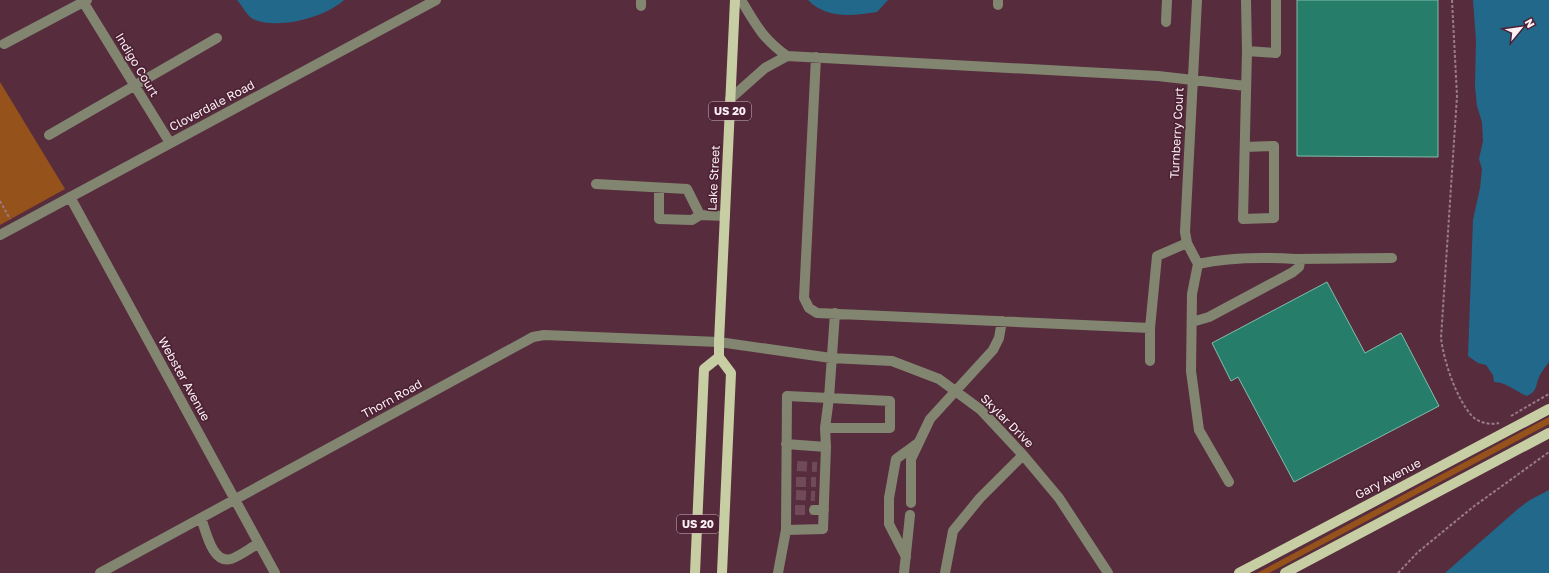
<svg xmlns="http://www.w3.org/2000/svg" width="1549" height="573" viewBox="0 0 1549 573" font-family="'Golos Text',sans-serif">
  <rect width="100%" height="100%" fill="#572d3e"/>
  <path fill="#96521b" d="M0,82L65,189L0,225Z
    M1549,417V424L1269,573H1257Z"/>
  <path fill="#22688a" d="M237,0H344C324,18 278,30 253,19C247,16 242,5 237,0Z
    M808,0H888L877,12C853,16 826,19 808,0Z
    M1473,0H1549V362C1546,366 1542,371 1540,375C1535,385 1538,391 1527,396C1517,392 1504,381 1494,382L1493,375L1486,365L1478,363L1468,356L1473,220L1480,188L1482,169L1479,159L1483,141L1482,122L1477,106L1475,87L1476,40Z
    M1549,490V573H1445L1519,508L1530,500Z"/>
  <path fill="#267d6a" stroke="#82bdac" d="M1297,0H1438V157L1297,156Z
    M1327,282L1365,353L1401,333L1439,406L1294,482L1238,377L1231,381L1212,343Z"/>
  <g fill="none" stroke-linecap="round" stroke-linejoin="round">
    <path stroke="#704a59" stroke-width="10" stroke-dasharray="10 5" stroke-linecap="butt" d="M797,466L817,467
      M796,482H816
      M796,495L815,496
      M795,510H814"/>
    <path stroke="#9a7c87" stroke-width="2" stroke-dasharray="3 2" stroke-linecap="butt" d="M1452,0L1457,96L1441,338C1444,362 1456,398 1472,416C1479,423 1490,425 1499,423
      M0,201L10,219
      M1511,416L1549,394
      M1398,573L1418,552L1473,507L1549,452"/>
    <path stroke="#828671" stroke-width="10" d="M82,0L170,143
      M741,0C756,25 763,39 787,56L1158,76L1246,86
      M1197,0L1185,232L1187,243L1198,264
      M1246,0L1247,51L1276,53V0
      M998,5V0
      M641,6V0
      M1166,22L1167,0
      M4,44L87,0
      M816,57L804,298L809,308L817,313L1150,328L1157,256L1187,243
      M730,99L765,68L787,56
      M49,135L217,38
      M1245,147L1274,146V218L1243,219C1244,163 1246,107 1247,51
      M596,184L687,189L700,215L725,216
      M659,188V219L692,220L700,215
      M70,197L275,573
      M0,235L436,0
      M1295,259L1392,258
      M1198,264L1192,294L1191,371L1199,430L1229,482
      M1192,322L1209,317L1293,272L1299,267L1300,262L1295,259C1262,257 1230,257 1198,264
      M1150,361V328
      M786,444L826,447
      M911,503V459L930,419L993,350L999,338L1002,321
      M814,510H824
      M201,518C206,531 212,564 231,559C240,556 250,548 258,544
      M786,530L823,529L826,447L825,428H890V401L829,398L825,428
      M906,557L889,524V498L896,459L918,443
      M100,573L533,337L544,335L719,342L831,358L892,361L939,379L981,410L1023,455L1059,498L1108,573
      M778,573L786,530L787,396L829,398L835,313
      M904,573L910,515
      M945,573L953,531L980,498L1023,455"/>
    <path stroke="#c7cea4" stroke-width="10" d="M695,573L704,369L719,357
      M722,573L731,373L719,357V342L735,0
      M1239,573L1549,409
      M1285,573L1549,433"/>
  </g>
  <g text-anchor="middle" stroke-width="3.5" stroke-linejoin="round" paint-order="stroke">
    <g fill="#4c2234" stroke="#c8b3bb" stroke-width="1">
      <rect x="709" y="102" width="42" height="18" rx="3"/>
      <rect x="677" y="515" width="42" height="18" rx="3"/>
    </g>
    <g font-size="11" font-weight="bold" fill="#fdf1f5">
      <text x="730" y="115">US 20</text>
      <text x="698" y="528">US 20</text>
    </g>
    <g font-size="12" fill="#fdf1f5" stroke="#4c2234">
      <text transform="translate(137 65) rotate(59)" y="4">Indigo Court</text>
      <text transform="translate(212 106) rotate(-28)" y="4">Cloverdale Road</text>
      <text transform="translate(1177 133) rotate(-87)" y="4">Turnberry Court</text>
      <text transform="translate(714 178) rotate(-87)" y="4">Lake Street</text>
      <text transform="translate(184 379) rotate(61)" y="4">Webster Avenue</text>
      <text transform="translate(392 399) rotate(-29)" y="4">Thorn Road</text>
      <text transform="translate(1007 421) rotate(45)" y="4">Skylar Drive</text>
      <text transform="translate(1388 479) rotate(-28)" y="4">Gary Avenue</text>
    </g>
  </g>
  <g transform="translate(1521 28) rotate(61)" stroke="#4c2234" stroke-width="3" paint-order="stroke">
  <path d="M0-3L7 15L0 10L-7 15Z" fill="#fdf1f5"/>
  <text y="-6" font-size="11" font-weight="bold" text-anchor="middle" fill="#fdf1f5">N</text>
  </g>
</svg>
